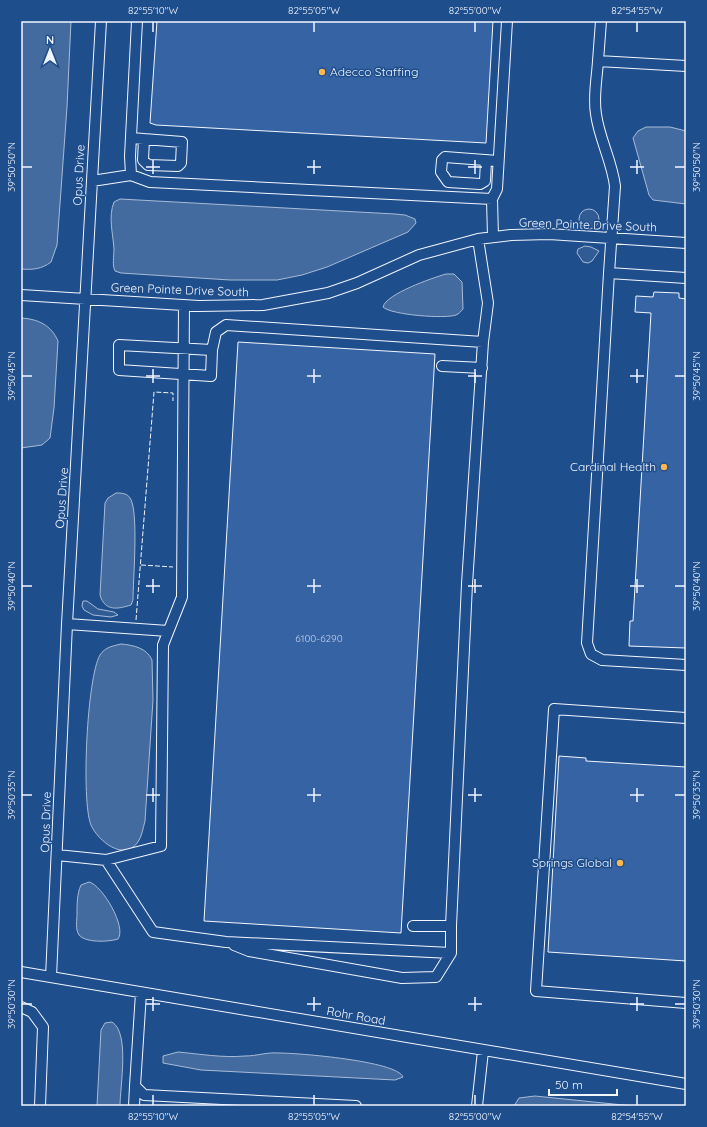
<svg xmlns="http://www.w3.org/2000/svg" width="707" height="1127" viewBox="0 0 707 1127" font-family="Quicksand,sans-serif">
  <rect width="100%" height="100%" fill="#1f4e8c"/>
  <path fill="#305b95" stroke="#a8bbd7" d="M579 219a10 10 0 1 1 20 0a10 10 0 1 1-20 0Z
    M585,246L591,247L599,251L592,261L588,263L583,262L577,253L578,249Z
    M83,601H87L98,609L114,612L118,615L111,617L93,615L84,610L82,606Z"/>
  <path fill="#446ba0" stroke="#a8bbd7" d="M21,21H71L67,107L57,245L51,262C42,269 33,270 21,269Z
    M646,127H670L686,131V204L653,200L649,195L633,138L638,131Z
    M120,199L395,214L405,215L415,219L416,223L408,232L327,267L302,275L277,280H230L121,273L115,271C112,265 114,256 114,249C113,233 108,217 114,202Z
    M446,274H454L462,282L463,309C461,311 459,314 456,315C446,319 391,315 383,307C386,294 432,278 446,274Z
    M21,318C38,319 51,325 58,341L54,408L50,438L42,445L21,448Z
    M116,493C121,493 127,493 130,498C139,510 133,580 133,600L131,605C118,609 105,612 100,595L105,503L108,498Z
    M121,644C133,645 147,648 152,660L153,700L145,821C143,828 142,836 138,842C124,862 98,841 91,825C81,801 87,677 100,655C105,647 113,646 121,644Z
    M89,882C102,885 127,927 118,939C109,942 85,943 79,935C75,929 77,920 77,914C77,904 77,894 81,885Z
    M112,1022C130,1033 120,1086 120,1106H97L101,1030L105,1023Z
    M178,1052C200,1054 223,1058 245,1056C257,1056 267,1052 279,1053C298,1053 397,1061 403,1077L395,1080L201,1070L163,1063V1056Z
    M535,1096L633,1106H514L519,1098Z"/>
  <path fill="#3563a3" stroke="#f2f6ff" d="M157,21H493L486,143L156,125L150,123Z
    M654,292L679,293V298L686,299V648L629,646L630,621H633L651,313L635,312L636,296L653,297Z
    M238,342L435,354L401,933L204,921Z
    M559,756L586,758V761L686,767V961L548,952Z"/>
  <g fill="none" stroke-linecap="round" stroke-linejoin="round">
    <g stroke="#f2f6ff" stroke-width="12">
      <path id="minor" d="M137,21L130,156L131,175L150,182L492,199
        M598,61L601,21
        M686,66L598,61C597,78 593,97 596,114C599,138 612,161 615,186L609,273L686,278
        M131,138L182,142L181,163L178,166L148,165L143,160L144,139
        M486,160L485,181L480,184L448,182L441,172L442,160L445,157L498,161
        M92,181L131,175
        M493,237L492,199L497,189L507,21
        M609,273L587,643L591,654L602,660L686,665
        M21,295L199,306L263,305L328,293L357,283L419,255L478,239L511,235L549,234L686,243
        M212,350L211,376L119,370V345L212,350L216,332L226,325L483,342L488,303L478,239
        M442,366L482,368
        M67,624L168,631
        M686,718L554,709L536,991L686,1003
        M57,855L106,860L161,846L163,645L182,597L184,305
        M106,860L153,932L226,942L451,953V926H413
        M451,926L467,584L483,342
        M234,945L249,951L402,978L436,977L451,953
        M21,972L686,1084
        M51,977L67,624L101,21
        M141,993L135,1086L144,1095L356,1106
        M21,1007L32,1012L43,1027L40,1106
        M134,1106L135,1086
        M477,1106L483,1051"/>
    </g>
    <use href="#minor" stroke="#1f4e8c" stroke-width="10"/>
    <path stroke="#f2f6ff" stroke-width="1" stroke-dasharray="5 2" stroke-linecap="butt" d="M141,565L173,567
      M136,620L154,392L173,393V401"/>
  </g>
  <path fill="none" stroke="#f2f6ff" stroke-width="1.5" d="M153,22V32M314,22V32M475,22V32M637,22V32M153,160V174M314,160V174M475,160V174M637,160V174M22,167H32M146,167H160M307,167H321M468,167H482M630,167H644M675,167H685M153,369V383M314,369V383M475,369V383M637,369V383M22,376H32M146,376H160M307,376H321M468,376H482M630,376H644M675,376H685M153,579V593M314,579V593M475,579V593M637,579V593M22,586H32M146,586H160M307,586H321M468,586H482M630,586H644M675,586H685M153,788V802M314,788V802M475,788V802M637,788V802M22,795H32M146,795H160M307,795H321M468,795H482M630,795H644M675,795H685M153,997V1011M314,997V1011M475,997V1011M637,997V1011M22,1004H32M146,1004H160M307,1004H321M468,1004H482M630,1004H644M675,1004H685M153,1095V1105M314,1095V1105M475,1095V1105M637,1095V1105"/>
  <g fill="#ffb74d" stroke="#1f4e8c" stroke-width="1.5">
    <circle cx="322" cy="72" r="4"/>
    <circle cx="664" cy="467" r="4"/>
    <circle cx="620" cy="863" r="4"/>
  </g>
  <g text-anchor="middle" stroke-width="3" stroke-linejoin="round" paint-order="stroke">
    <g font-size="10" fill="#c3d1e8">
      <text x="319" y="642">6100-6290</text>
    </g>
    <g font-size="12" fill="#f2f6ff" stroke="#1f4e8c" text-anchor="end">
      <text x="330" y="76" text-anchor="start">Adecco Staffing</text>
      <text x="656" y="471">Cardinal Health</text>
      <text x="612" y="867">Springs Global</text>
    </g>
    <g font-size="12" fill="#f2f6ff" stroke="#1f4e8c">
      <text transform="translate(79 175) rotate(-87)" y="4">Opus Drive</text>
      <text transform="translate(588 225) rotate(2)" y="4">Green Pointe Drive South</text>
      <text transform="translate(180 290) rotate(2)" y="4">Green Pointe Drive South</text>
      <text transform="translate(62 498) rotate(-86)" y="4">Opus Drive</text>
      <text transform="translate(46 822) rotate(-88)" y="4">Opus Drive</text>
      <text transform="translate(356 1016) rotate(10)" y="4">Rohr Road</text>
    </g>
  </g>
  <rect width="707" height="1127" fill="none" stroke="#1f4e8c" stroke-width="44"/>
  <g transform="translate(50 50)" stroke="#1f4e8c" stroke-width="3" paint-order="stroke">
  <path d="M0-3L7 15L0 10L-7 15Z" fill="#f2f6ff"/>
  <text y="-6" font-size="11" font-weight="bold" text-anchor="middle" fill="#f2f6ff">N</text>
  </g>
  <path d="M549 1089v6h68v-6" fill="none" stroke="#f2f6ff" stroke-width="2"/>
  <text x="555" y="1089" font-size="12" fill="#f2f6ff" stroke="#1f4e8c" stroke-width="3" paint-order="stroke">50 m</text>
  <rect x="22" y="22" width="663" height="1083" fill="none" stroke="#f2f6ff" stroke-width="1.5"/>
  <g font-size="10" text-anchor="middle" fill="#f2f6ff">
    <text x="153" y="14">82°55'10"W</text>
    <text x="314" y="14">82°55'05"W</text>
    <text x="475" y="14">82°55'00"W</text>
    <text x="637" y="14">82°54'55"W</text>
    <text transform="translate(11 167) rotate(-90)" y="4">39°50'50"N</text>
    <text transform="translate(696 167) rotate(-90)" y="4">39°50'50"N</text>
    <text transform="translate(11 376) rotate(-90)" y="4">39°50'45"N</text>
    <text transform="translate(696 376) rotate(-90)" y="4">39°50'45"N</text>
    <text transform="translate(11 586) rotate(-90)" y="4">39°50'40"N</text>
    <text transform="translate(696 586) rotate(-90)" y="4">39°50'40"N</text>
    <text transform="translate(11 795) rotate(-90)" y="4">39°50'35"N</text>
    <text transform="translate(696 795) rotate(-90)" y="4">39°50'35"N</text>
    <text transform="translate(11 1004) rotate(-90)" y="4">39°50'30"N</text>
    <text transform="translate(696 1004) rotate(-90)" y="4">39°50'30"N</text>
    <text x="153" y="1120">82°55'10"W</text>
    <text x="314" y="1120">82°55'05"W</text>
    <text x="475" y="1120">82°55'00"W</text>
    <text x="637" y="1120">82°54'55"W</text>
  </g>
</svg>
